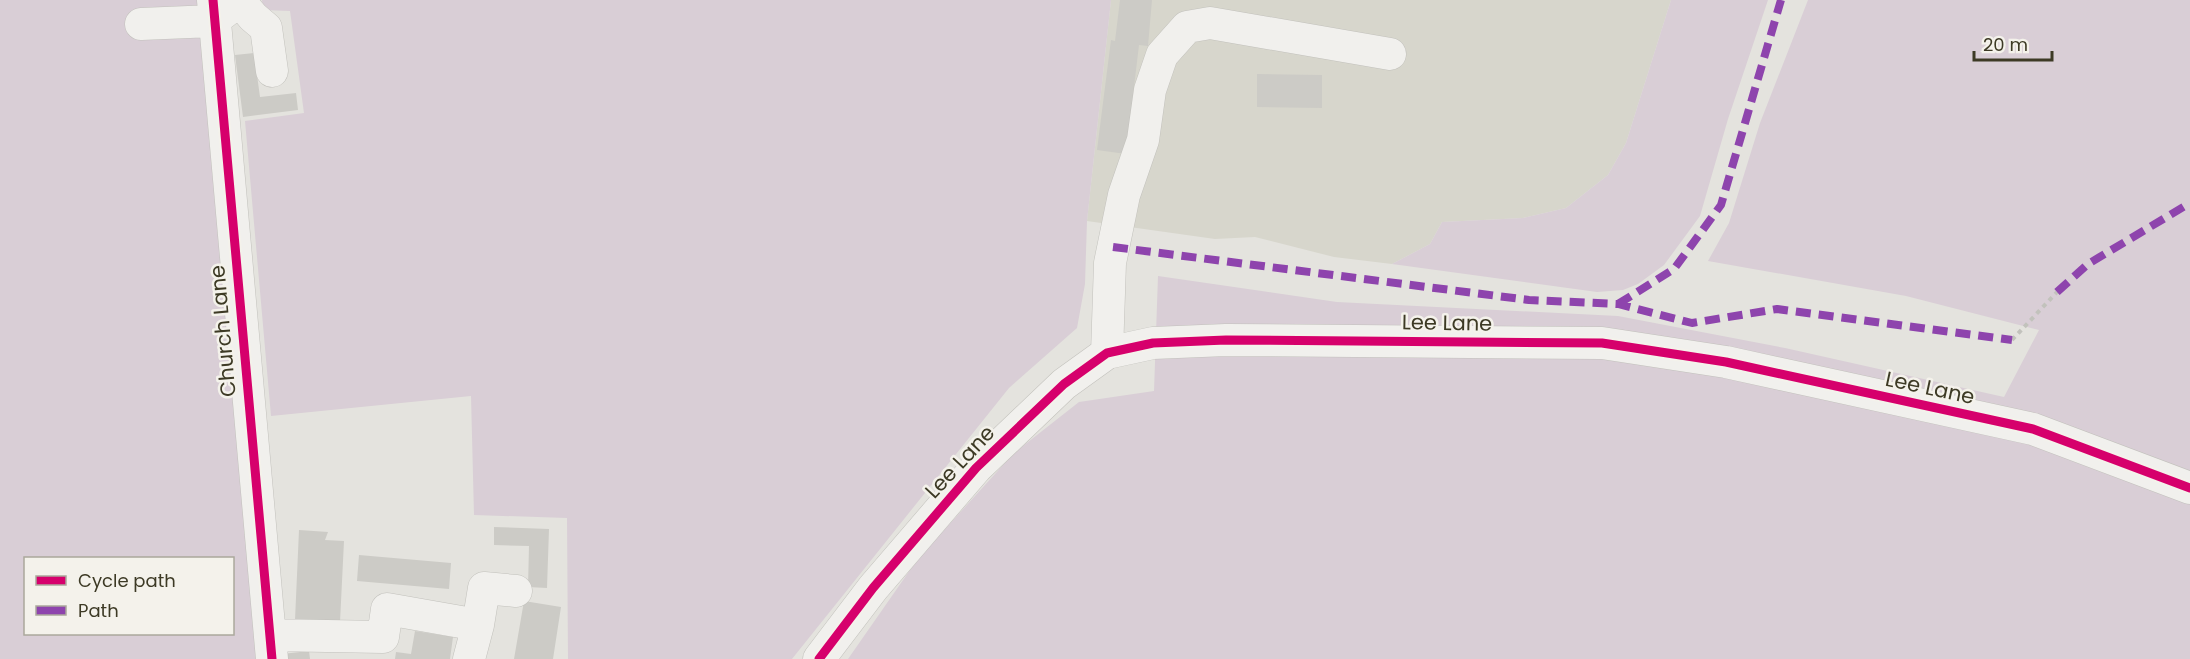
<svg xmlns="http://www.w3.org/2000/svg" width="2190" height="659" viewBox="0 0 2190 659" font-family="Poppins,sans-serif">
  <rect width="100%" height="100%" fill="#e4e3de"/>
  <path fill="#d7d6cc" d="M1111,0H1671L1626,143L1608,175L1566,208L1523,218L1442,222L1430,244L1392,264L1334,257L1255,237L1215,239L1087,221Z"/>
  <path fill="#d9ced6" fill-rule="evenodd" d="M0,0H200L208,123L258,659H0ZM26,558H232V634H26Z
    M262,0H1111L1087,221L1085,284L1077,328L1009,388L792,659H568L567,518L474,515L471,396L271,416L245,121L304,113L290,11L263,10Z
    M1671,0H1768L1728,119L1700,216L1664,265L1638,284L1623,290L1597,292L1392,264L1430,244L1442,222L1523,218L1566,208L1608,175L1626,143Z
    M1808,0H2190V659H848L917,560L1014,453L1079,402L1154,391L1158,276L1337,302L1618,316L1785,348L2004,397L2039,330L1906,296L1708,261L1729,223L1760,123Z"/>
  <path fill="#cccbc6" d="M1120,0H1152L1148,46L1139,45L1126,154L1097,150L1111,40L1115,41Z
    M254,53L260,97L296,93L298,110L243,117L235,55Z
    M1257,74L1322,75V108L1257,107Z
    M494,527L549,529L547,588L528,587L529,546L494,545Z
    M299,530L328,532L325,540L344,541L340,622L295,620Z
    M359,555L451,563L449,589L357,581Z
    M524,601L561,607L553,659H514Z
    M415,631L453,637L450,659H395L396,652L411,654Z
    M309,651L310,659H283L282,654Z"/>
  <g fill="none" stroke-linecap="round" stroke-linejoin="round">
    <g stroke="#c2c1bc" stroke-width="33">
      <path id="minor" d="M213,0L272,659
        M239,0L253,17L266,28L272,71
        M141,24L213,21L240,0
        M1107,353L1110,263L1124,195L1143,140L1150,90L1162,55L1187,27L1210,23L1390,54
        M478,625L484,588L516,591
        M270,635L383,637L387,609L478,625L469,659
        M819,659L873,588L976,468L1064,384L1107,353L1153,343L1226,340L1602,343L1726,362L2033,429L2190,488"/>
    </g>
    <path stroke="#c2c2bc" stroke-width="4" stroke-dasharray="4.5 4.5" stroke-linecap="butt" d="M2012,340L2057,292"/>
    <use href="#minor" stroke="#f1f0ed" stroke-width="32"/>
    <path stroke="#8e44ad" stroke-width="8" stroke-dasharray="15 8" stroke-linecap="butt" d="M1113,247L1529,300L1618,304L1692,323L1777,309L2012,340
      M2057,292L2088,264L2190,203
      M1618,304L1674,269L1721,205L1781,0"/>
    <g stroke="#f4f2eb" stroke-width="13">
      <path id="cycleway" d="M213,0L272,659
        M819,659L873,588L976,468L1064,384L1107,353L1153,343L1226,340L1602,343L1726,362L2033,429L2190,488"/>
    </g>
    <use href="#cycleway" stroke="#d6006c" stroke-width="9"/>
  </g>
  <g text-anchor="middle" stroke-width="5" stroke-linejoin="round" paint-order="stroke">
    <g font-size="21" fill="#3d3a25" stroke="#f4f2eb">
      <text transform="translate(1447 323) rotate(1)" y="7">Lee Lane</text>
      <text transform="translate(223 331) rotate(-95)" y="7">Church Lane</text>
      <text transform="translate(1930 388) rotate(12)" y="7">Lee Lane</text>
      <text transform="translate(960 462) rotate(-47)" y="7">Lee Lane</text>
    </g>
  </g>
  <rect x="24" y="557" width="210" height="78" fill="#f4f2eb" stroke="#aba89c" stroke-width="1.5"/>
  <rect x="36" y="576" width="30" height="9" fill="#d6006c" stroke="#aba89c" stroke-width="1.5"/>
  <text x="78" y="587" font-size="18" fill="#3d3a25">Cycle path</text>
  <rect x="36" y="606" width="30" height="9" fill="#8e44ad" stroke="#aba89c" stroke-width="1.5"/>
  <text x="78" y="617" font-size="18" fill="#3d3a25">Path</text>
  <path d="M1974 51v9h78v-9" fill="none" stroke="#3d3a25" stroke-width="3"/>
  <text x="1983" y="51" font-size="18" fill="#3d3a25" stroke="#f4f2eb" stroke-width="4.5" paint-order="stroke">20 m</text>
</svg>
